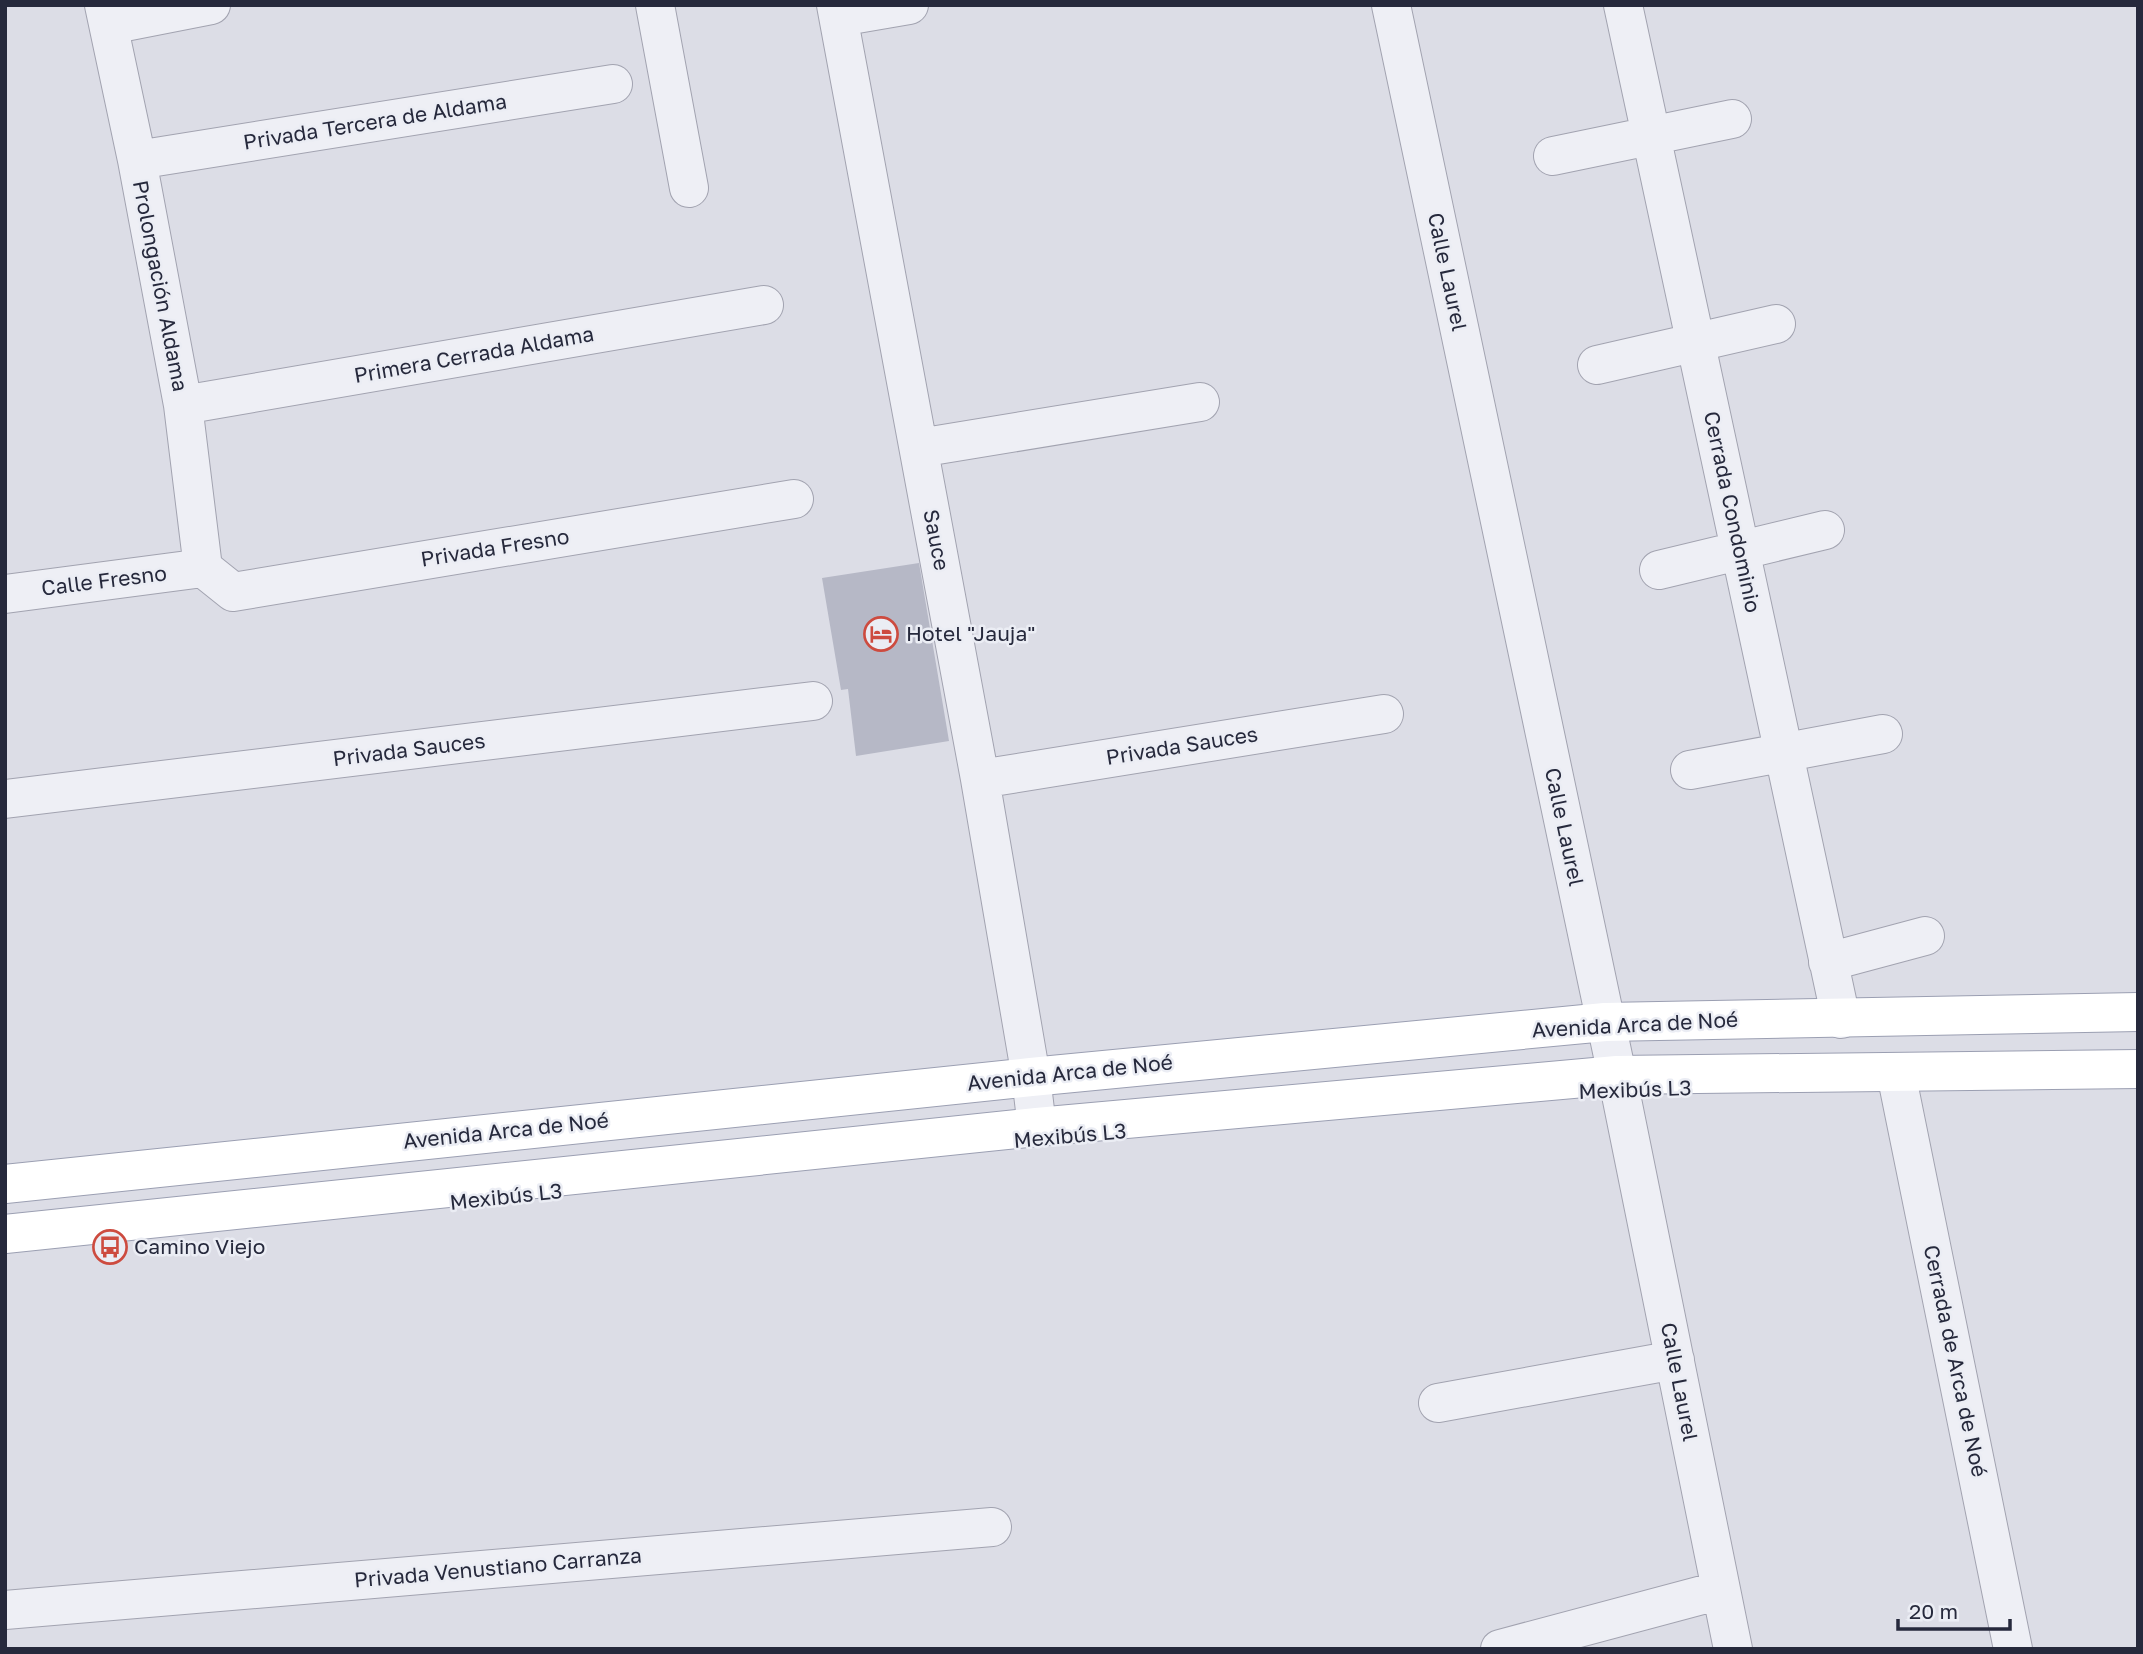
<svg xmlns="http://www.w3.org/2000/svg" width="2143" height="1654" viewBox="0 0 2143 1654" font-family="'Golos Text',sans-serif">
  <rect width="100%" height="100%" fill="#dcdde6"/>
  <path fill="#b6b8c6" d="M919,563L949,741L856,756L848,689L841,690L822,578Z"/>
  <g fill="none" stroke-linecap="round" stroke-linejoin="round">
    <g stroke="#a2a3b0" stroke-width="40">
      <path id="minor" d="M104,5L137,160L183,405L203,568
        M655,5L689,188
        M836,5L980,779L1031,1077L1037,1127
        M1391,5L1617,1075L1733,1649
        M1623,5L1841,1019
        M839,17L909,5
        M109,25L211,5
        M1553,156L1732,119
        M137,160L613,84
        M1597,365L1776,324
        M183,405L764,305
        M919,448L1200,402
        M203,568L233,592L794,499
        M1659,570L1825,530
        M5,594L203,568
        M1690,770L1883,734
        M980,779L1384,714
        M5,799L813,701
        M1828,962L1925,936
        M1896,1073L2013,1649
        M1438,1403L1675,1360
        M5,1610L992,1527
        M1500,1649L1721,1590"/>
    </g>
    <g stroke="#9b9fb2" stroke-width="40">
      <path id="major" d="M5,1184L1031,1077L1605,1022L2138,1012
        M5,1234L1037,1127L1617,1075L2138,1069"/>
    </g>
    <use href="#minor" stroke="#eeeff5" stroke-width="38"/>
    <use href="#major" stroke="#fff" stroke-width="38"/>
  </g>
  <defs>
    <g id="hotel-ring" transform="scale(1.75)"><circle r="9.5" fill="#ebedf4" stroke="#cd4b3f" stroke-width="1.5"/><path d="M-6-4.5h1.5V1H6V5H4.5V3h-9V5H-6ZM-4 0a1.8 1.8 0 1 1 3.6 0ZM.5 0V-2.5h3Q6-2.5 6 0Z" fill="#cd4b3f"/></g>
    <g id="bus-ring" transform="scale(1.75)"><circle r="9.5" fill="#ebedf4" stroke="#cd4b3f" stroke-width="1.5"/><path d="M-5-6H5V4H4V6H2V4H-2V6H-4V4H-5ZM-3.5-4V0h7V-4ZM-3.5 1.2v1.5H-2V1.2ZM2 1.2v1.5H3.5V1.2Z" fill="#cd4b3f"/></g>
  </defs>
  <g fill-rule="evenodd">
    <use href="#hotel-ring" x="881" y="634"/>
    <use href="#bus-ring" x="110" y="1247"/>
  </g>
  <g text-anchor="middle" stroke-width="5" stroke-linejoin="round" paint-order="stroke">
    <g font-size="21" fill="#26293c" stroke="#ebedf4">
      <text transform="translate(375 122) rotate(-9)" y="7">Privada Tercera de Aldama</text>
      <text transform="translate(1447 272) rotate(78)" y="7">Calle Laurel</text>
      <text transform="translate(160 286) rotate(79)" y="7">Prolongación Aldama</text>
      <text transform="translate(474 355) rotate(-10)" y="7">Primera Cerrada Aldama</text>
      <text transform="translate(1732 512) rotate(78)" y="7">Cerrada Condominio</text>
      <text transform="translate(936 540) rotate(79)" y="7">Sauce</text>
      <text transform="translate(495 548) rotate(-9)" y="7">Privada Fresno</text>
      <text transform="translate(104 581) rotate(-7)" y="7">Calle Fresno</text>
      <text transform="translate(1182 746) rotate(-9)" y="7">Privada Sauces</text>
      <text transform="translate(409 750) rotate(-7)" y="7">Privada Sauces</text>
      <text transform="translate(1564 827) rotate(78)" y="7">Calle Laurel</text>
      <text transform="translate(1635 1025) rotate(-3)" y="7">Avenida Arca de Noé</text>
      <text transform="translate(1070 1073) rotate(-6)" y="7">Avenida Arca de Noé</text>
      <text transform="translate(1635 1090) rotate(-2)" y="7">Mexibús L3</text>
      <text transform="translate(506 1131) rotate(-6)" y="7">Avenida Arca de Noé</text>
      <text transform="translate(1070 1136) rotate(-5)" y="7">Mexibús L3</text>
      <text transform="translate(506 1197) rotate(-6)" y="7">Mexibús L3</text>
      <text transform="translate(1955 1361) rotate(78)" y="7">Cerrada de Arca de Noé</text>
      <text transform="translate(1679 1382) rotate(79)" y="7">Calle Laurel</text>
      <text transform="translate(498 1568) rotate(-5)" y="7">Privada Venustiano Carranza</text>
    </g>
    <g font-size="21" fill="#26293c" stroke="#ebedf4" text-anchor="start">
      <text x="906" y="641">Hotel "Jauja"</text>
      <text x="134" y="1254">Camino Viejo</text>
    </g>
  </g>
  <rect width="2143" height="1654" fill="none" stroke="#26293c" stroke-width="14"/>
  <path d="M1898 1619v10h112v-10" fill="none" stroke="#26293c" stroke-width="3.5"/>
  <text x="1909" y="1619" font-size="21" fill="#26293c" stroke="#ebedf4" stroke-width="5" paint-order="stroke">20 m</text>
</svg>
